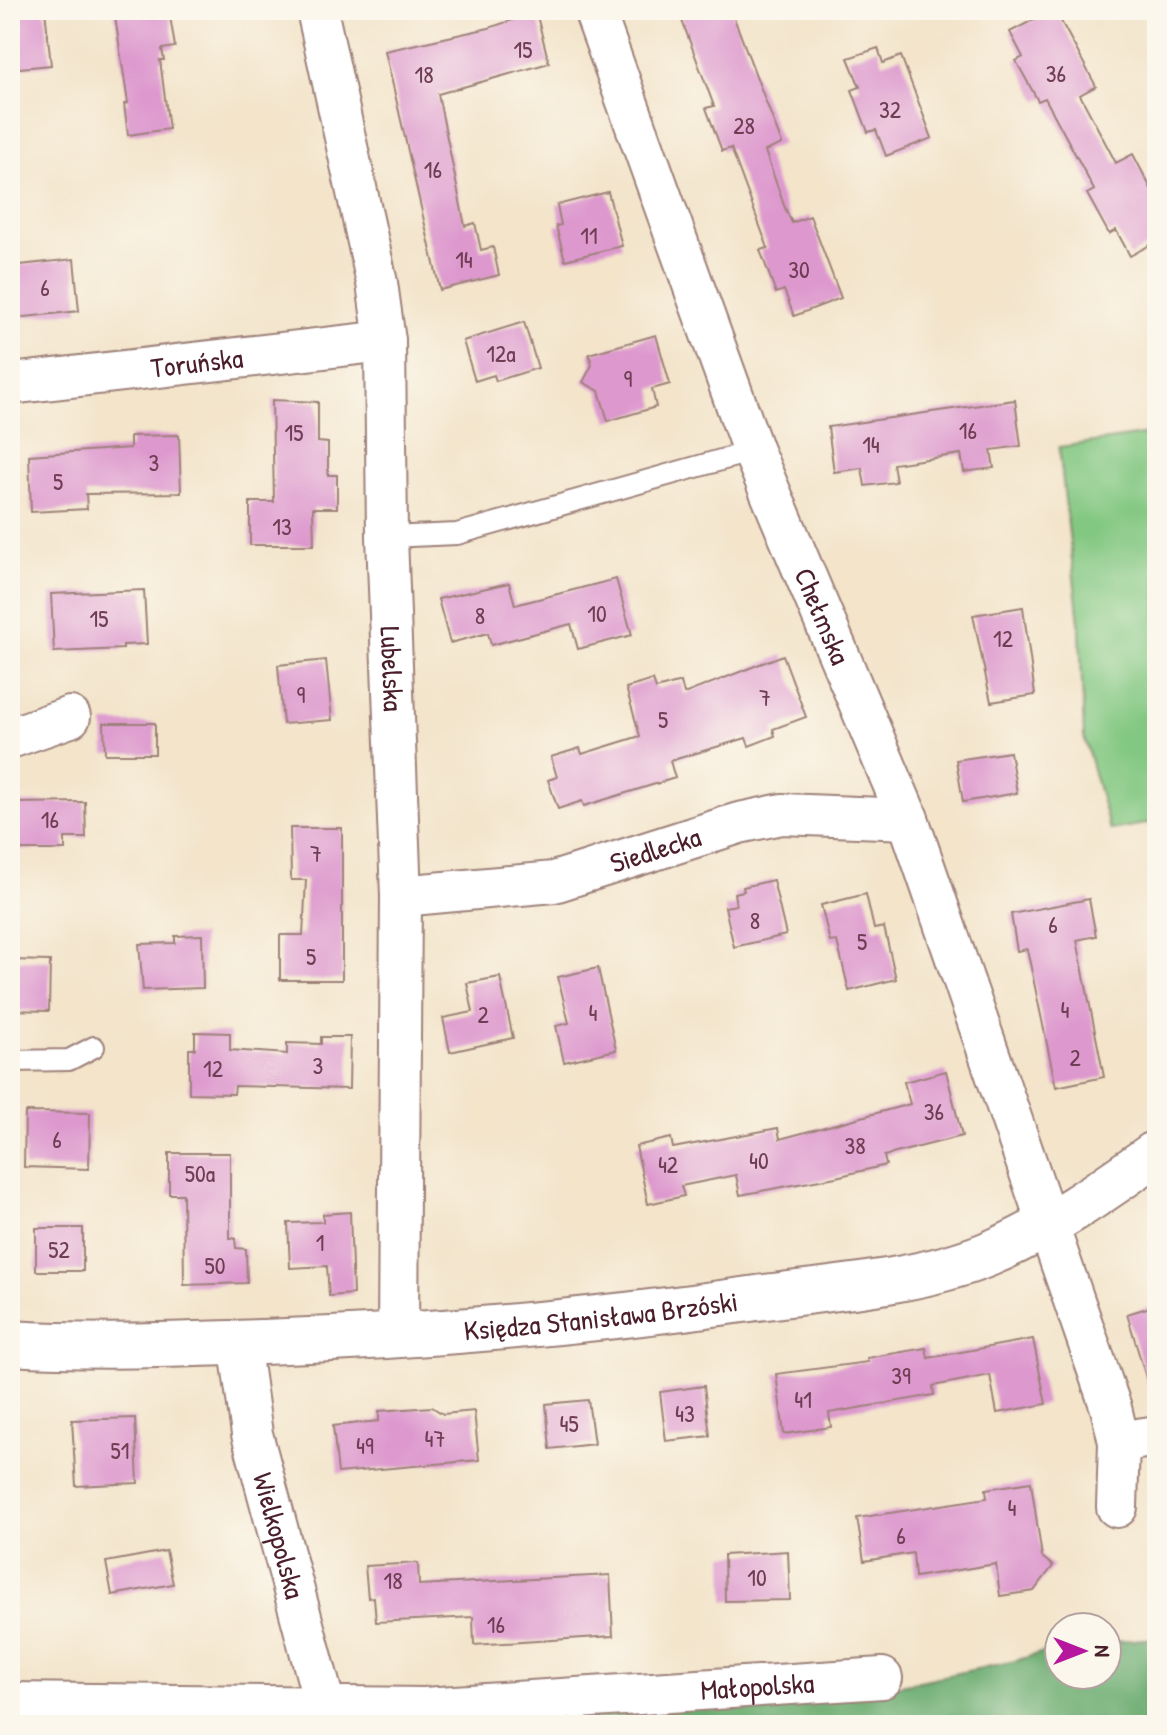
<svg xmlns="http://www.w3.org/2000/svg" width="1167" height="1735" viewBox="0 0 1167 1735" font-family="'Patrick Hand',sans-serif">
  <rect width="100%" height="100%" fill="#fbf7ec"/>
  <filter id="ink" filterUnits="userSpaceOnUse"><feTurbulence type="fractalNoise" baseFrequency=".0125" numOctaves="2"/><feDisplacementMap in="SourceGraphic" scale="16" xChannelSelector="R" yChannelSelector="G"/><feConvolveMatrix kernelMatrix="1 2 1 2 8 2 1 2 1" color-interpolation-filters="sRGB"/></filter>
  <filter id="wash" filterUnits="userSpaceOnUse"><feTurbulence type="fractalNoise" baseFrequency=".006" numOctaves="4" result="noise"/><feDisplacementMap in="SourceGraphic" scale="32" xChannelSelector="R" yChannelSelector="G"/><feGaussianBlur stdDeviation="1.8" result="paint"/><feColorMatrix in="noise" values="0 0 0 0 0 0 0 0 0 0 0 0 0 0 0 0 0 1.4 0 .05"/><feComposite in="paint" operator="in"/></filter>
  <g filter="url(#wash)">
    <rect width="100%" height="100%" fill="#f3e4ca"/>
    <path fill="#83c882" stroke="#667456" stroke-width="2" d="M1157,433V822L1110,830L1084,737L1080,630L1059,447Z"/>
    <path fill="#6aac70" stroke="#5a664e" stroke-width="2" d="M1157,1638V1725H406L886,1688L1015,1661L1059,1647V1675H1107V1642Z"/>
    <g id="blocks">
      <path fill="#dd98ce" d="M10,10H45L51,65L10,69Z
        M114,10H169L175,47L162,49L164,60H160L169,129L128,135L124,104L128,103Z
        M678,10H731L782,144L765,151L785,208L792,223L810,216L841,298L794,316L784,290L776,293L760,250L768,248L731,148L722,151L706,108L714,106Z
        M1052,10H1055L1096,86L1080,95L1116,163L1133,154L1157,200V241L1130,256L1116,230L1109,234L1087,194L1094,190L1080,163L1045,98L1038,101L1016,61L1023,57L1010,32Z
        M536,12L549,63L438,94L465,226L475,223L481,250L493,247L499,275L440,290L385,51L489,28Z
        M878,48L883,63L901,56L932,138L886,156L876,130L868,132L852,90L860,87L848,58Z
        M608,192L622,246L565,260L556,226L561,225L557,205Z
        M74,259L79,311L16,318L11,266Z
        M524,322L538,368L496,381L494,375L475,381L463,341Z
        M656,335L670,384L652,389L656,407L608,421L599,391L583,382L592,365L589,354Z
        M272,400L318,402V442L328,443V475H337V508H313L314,545H250V502H274Z
        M1015,400L1021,446L991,450L994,468L964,472L961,454L893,464L896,482L865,486L862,468L834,472L828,427Z
        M179,435L181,493L86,494L87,509L31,512L29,455L130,448V436Z
        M616,579L632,635L578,649L571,624L491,645L488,633L450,643L438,599L509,583L515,605Z
        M144,590L147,644L123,645V649L54,652L51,594Z
        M1023,607L1035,695L991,702L973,615Z
        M783,655L806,717L773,729L775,736L749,746L746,738L670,761L675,778L584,806L582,801L558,809L548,780L557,777L551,757L580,748L582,754L640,736L626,688L653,680L656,689L681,682L684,694Z
        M326,660L332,720L283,724L278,665Z
        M104,723H155V754H105Z
        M1010,752L1017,793L963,802L956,760Z
        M85,802L86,838H65V850H15V803Z
        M290,828H342V980H280V935H303L306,880H291Z
        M773,880L786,935L734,947L725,907L736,905L734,893L744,891L743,887Z
        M866,894L874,929L884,927L896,979L849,991L837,941L830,942L821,905Z
        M1089,899L1096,936L1077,940L1104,1077L1056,1087L1027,949L1017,951L1011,914Z
        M202,935L203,988L143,990L139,944L175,943V936Z
        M10,960L50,961L49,1011L10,1010Z
        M598,968L616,1050L564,1062L556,1026L569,1023L558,977Z
        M500,977L513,1038L450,1052L443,1018L473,1012L467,983Z
        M195,1032L230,1033V1050L287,1054V1043L321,1044V1037H350L349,1089L235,1086L234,1094L189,1093V1049H195Z
        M946,1071L962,1136L884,1156L886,1165L836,1177L740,1195L736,1175L681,1186L684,1196L648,1204L636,1146L671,1138L673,1148L778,1128L780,1139L910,1104L904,1082Z
        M25,1112L90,1113L89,1169L24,1167Z
        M169,1153H230V1238H235L236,1248L246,1249L247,1283L184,1285L183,1194H169Z
        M350,1212L353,1294L329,1296L327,1266L290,1268L288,1223L323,1222V1214Z
        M36,1228H83V1271H36Z
        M1157,1305V1390L1150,1391L1127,1314Z
        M1033,1339L1046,1404L997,1413L990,1375L933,1386L934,1395L829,1413L831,1427L784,1434L776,1374L868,1362L867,1358L926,1348L928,1358Z
        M704,1386L710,1436L666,1441L660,1392Z
        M588,1400L594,1444L550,1449L546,1404Z
        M432,1407L443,1414L474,1411L479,1460L338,1473L333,1426L379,1421V1411Z
        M135,1418L138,1483L76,1486L72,1420Z
        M1031,1482L1042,1557L1053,1566L1034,1591L1000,1596L996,1564L915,1577L913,1553L864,1561L857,1518L987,1498L986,1489Z
        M166,1551L173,1584L112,1595L106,1562Z
        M788,1551L790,1600L725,1601L724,1555Z
        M418,1563L419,1585L610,1575L613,1636L474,1645L473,1617L376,1622L374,1597L368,1598L365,1566Z"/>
    </g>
  </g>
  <g filter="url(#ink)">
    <use href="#blocks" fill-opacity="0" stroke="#9e827a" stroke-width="2"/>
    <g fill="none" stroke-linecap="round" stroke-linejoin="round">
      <g stroke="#9e827a" stroke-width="24">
        <path id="service" d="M387,537L457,534L753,451
          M10,1061L69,1060L94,1047"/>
      </g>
      <g stroke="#9e827a" stroke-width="44">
        <g id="minor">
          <path id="s1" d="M317,10L377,283L385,341L387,537L401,896L398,1334"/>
          <path id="s2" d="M594,10L753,451L908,819L1111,1408L1119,1442L1117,1507"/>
          <path id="s3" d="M10,384L385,341"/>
          <path d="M10,738L70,717"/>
          <path id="s4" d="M401,896L554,882L739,823L782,814L908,819"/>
          <path id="s5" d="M239,1342L252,1434L330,1725"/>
          <path d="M1119,1442L1157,1436"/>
          <path id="s6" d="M10,1703L424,1708L882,1678"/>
        </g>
      </g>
      <g stroke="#9e827a" stroke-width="48">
        <g id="tertiary">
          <path id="s7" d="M10,1343C95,1348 178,1345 263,1342C426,1336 589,1322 750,1299C827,1288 913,1284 986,1255C1047,1230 1104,1190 1157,1152"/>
        </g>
      </g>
      <use href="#service" stroke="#fff" stroke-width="20"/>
      <use href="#minor" stroke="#fff" stroke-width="40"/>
      <use href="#tertiary" stroke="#fff" stroke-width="44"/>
    </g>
  </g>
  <g text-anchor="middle" stroke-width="8" stroke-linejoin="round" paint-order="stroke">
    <g font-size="24" fill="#6f3d54">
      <text x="523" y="58">15</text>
      <text x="1056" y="82">36</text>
      <text x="424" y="83">18</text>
      <text x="890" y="118">32</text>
      <text x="744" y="134">28</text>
      <text x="433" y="178">16</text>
      <text x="589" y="244">11</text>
      <text x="464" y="268">14</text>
      <text x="799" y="278">30</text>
      <text x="45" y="296">6</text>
      <text x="501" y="362">12a</text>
      <text x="628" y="387">9</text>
      <text x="968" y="439">16</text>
      <text x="294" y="441">15</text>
      <text x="871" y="453">14</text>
      <text x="154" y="471">3</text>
      <text x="58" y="490">5</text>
      <text x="282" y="535">13</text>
      <text x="597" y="622">10</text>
      <text x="480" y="624">8</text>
      <text x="99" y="627">15</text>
      <text x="1003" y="647">12</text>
      <text x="301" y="703">9</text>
      <text x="765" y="706">7</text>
      <text x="663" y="728">5</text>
      <text x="50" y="828">16</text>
      <text x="316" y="862">7</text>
      <text x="755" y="929">8</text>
      <text x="1053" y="933">6</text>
      <text x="862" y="950">5</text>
      <text x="311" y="965">5</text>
      <text x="1065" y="1018">4</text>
      <text x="593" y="1021">4</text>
      <text x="483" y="1023">2</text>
      <text x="1075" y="1066">2</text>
      <text x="318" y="1074">3</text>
      <text x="213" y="1077">12</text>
      <text x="934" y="1120">36</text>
      <text x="57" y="1148">6</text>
      <text x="855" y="1154">38</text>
      <text x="759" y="1169">40</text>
      <text x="668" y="1173">42</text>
      <text x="200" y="1182">50a</text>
      <text x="320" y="1251">1</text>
      <text x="59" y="1258">52</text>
      <text x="215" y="1274">50</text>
      <text x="901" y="1384">39</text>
      <text x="803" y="1408">41</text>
      <text x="685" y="1422">43</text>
      <text x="569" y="1432">45</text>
      <text x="435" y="1447">47</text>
      <text x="365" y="1454">49</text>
      <text x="120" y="1459">51</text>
      <text x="1012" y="1516">4</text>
      <text x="901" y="1544">6</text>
      <text x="757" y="1586">10</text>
      <text x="393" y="1589">18</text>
      <text x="496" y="1633">16</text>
    </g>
    <g font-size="28" fill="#4a1f2b" stroke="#fbf7ec">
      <text dy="10" stroke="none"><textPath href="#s3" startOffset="188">Toruńska</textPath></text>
      <text dy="10" stroke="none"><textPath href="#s2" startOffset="648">Chełmska</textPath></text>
      <text dy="10" stroke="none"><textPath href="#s1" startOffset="666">Lubelska</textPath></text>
      <text dy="10" stroke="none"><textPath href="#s4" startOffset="260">Siedlecka</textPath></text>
      <text dy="10" stroke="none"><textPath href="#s7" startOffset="592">Księdza Stanisława Brzóski</textPath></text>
      <text dy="10" stroke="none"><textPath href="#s5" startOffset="198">Wielkopolska</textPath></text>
      <text dy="10" stroke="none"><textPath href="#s6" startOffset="748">Małopolska</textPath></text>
    </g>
  </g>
  <rect width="1167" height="1735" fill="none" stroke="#fbf7ec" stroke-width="40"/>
  <g transform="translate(1083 1651) rotate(90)"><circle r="38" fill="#fbf7ec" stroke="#b4a19f" stroke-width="2"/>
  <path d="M0-6L14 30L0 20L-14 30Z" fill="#b5179e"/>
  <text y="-12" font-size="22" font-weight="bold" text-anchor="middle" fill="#4a1f2b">N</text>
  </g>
</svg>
